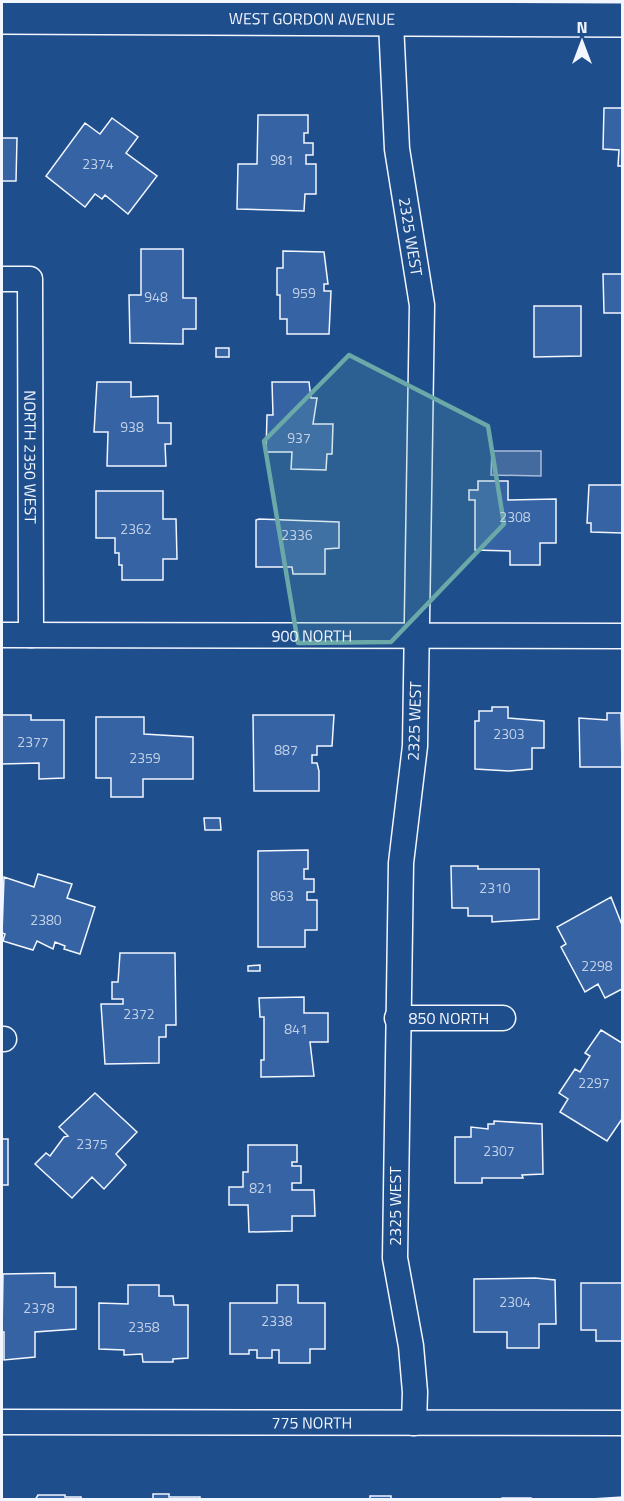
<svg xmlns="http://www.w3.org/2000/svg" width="624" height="1501" viewBox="0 0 624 1501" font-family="'Titillium Web',sans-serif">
  <rect width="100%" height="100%" fill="#1f4e8c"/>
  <path fill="#446ba0" stroke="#a8bbd7" stroke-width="1.5" d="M492,451H541V476L491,475Z"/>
  <path fill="#3563a3" stroke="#f2f6ff" stroke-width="1.5" d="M604,108H622V166H618L619,150L603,149Z
    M258,115H308V133H304V143H313V155H306V164H316V194H305L304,211L237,209L238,164H257Z
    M112,118L138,137L126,153L157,176L128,214L105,195L102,199L95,194L85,207L46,176L85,123L100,134Z
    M2,138H17L16,181H2Z
    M141,249H183V298H196V329H183V344L130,343L129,295H141Z
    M283,251L324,252L328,284H324V291H331L329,334H287V319H280V295H277V268H283Z
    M603,274H622V313H604Z
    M534,306H581V356L534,357Z
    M216,348H229V357H216Z
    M97,382H131V397L158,396V423H171V444H165L166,466H107L108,432H94Z
    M272,382H309L311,398H317L313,424H333L332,454H327L326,470L291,469L292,452H266L267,415H273Z
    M478,481H508V500L556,499V543H540V565H510V551L475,550V500H469V490H478Z
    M622,482V533L591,532V523H587L589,485H622Z
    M96,491H163V519H176L177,559H163V580H122V565H119V553H115V538H96Z
    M259,519L339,522V548L325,549V574H293L292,567H256V520Z
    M492,707H508V718L544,721V748H532V769L509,771L475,769V721H479V711H492Z
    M607,713H621L622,767H580L579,718L607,720Z
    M2,715H31V720H64V778L39,779V763L2,764Z
    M253,715H334L332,746H317V755H312V763H317L319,771V791H254Z
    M96,717H144V734L193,737V779H143V797H111V778H96Z
    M204,818H220L221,830H205Z
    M308,850V869H304V879H314V892H307V900H317V930H305V947H258V851Z
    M451,866H478V869H539V919L492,922V916H468V908H452Z
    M38,874L72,884L67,898L95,907L80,954L64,949L65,946L55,942L53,949L37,941L33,950L3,941L5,934L2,933L4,877L34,887Z
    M611,897L622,925V989L605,998L598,984L585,992L561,947L566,944L557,927Z
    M120,953H175L176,1025H166V1037H159V1063L105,1064L101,1004H123V999H112V982H118Z
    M260,965V971H248V966Z
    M304,997V1013H328V1042H310L314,1076L261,1077V1060H264V1017H260L259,998Z
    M601,1030L622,1043V1119L607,1141L560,1112L568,1099L559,1093L575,1069L580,1072L590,1056L585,1053Z
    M95,1093L137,1132L116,1154L126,1165L104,1189L92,1177L72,1198L35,1164L46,1153L50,1156L64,1137L68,1136L59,1127Z
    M494,1121L542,1124L543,1174L522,1175L523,1178H482V1183H455V1137H471V1127L488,1129V1124H494Z
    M2,1139H8V1185H2Z
    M248,1145H297V1162H292V1166H301V1183H292V1190H314L315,1216H292V1231L249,1232L248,1205H229V1187H243V1172H248Z
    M55,1273V1287H76V1329L35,1332V1357L4,1360V1332H2L3,1274Z
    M535,1278L555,1280L556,1324H539V1348H507V1332H474V1279Z
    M581,1283H622V1341H596V1330H581Z
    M128,1285H159V1296H173L174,1305H188V1358L173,1359V1362H143L142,1354L124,1355V1350L99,1349V1303L128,1304Z
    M277,1285H298V1303H325V1349H310V1363H279V1350H272V1358H257V1350H249V1354H230V1303H277Z
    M153,1494H169V1497H200V1500H153Z
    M38,1495H65V1497H81V1500H35Z
    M370,1496H391V1500H344L370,1499Z
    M622,1497V1500H592V1499Z
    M502,1498H531V1500H502Z"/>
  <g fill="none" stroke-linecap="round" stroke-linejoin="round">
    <g stroke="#f2f6ff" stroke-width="27">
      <g id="street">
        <path id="s1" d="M390,2L397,149L422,305L415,746L401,863L395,1258L411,1346L415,1392L414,1423"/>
        <path id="s2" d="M2,279H30L31,635"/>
        <path id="s3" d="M2,635L622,636"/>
        <path id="s4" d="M397,1018H503"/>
        <path d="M2,1039H4"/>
        <path id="s5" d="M2,1422L622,1423"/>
      </g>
    </g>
    <g stroke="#f2f6ff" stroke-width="36">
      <g id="secondary">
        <path id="s6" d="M2,17L622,20"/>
      </g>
    </g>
    <use href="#street" stroke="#1f4e8c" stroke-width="24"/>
    <use href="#secondary" stroke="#1f4e8c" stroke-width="33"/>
  </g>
  <path fill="#6aa9a8" fill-opacity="0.2" stroke="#6aa9a8" stroke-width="4.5" stroke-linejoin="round" d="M349,355L488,426L504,524L391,642L298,643L264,441Z"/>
  <g text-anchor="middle" stroke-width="4.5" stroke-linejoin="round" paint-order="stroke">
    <g font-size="14" fill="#c3d1e8">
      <text x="282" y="165">981</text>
      <text x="98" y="169">2374</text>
      <text x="304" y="298">959</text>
      <text x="156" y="302">948</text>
      <text x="132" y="432">938</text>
      <text x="299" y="443">937</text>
      <text x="515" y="522">2308</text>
      <text x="136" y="534">2362</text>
      <text x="297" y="540">2336</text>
      <text x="509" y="739">2303</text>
      <text x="33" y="747">2377</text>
      <text x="286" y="755">887</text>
      <text x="145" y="763">2359</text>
      <text x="495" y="893">2310</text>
      <text x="282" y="901">863</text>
      <text x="46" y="925">2380</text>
      <text x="597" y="971">2298</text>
      <text x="139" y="1019">2372</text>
      <text x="296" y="1034">841</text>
      <text x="594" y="1088">2297</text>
      <text x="92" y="1149">2375</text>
      <text x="499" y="1156">2307</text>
      <text x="261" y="1193">821</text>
      <text x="515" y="1307">2304</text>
      <text x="39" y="1313">2378</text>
      <text x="277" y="1326">2338</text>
      <text x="144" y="1332">2358</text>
    </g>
    <g font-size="16" fill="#f2f6ff" stroke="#1f4e8c">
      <text dy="6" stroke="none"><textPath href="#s6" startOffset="310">WEST GORDON AVENUE</textPath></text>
      <text dy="6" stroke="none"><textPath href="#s1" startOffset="236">2325 WEST</textPath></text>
      <text dy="6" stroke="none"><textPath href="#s2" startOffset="206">NORTH 2350 WEST</textPath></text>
      <text dy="6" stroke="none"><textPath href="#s3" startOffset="310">900 NORTH</textPath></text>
      <text transform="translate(414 721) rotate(-88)" y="6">2325 WEST</text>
      <text dy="6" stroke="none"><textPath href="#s4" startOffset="52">850 NORTH</textPath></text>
      <text transform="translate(395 1206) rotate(-90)" y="6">2325 WEST</text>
      <text dy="6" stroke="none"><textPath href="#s5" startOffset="310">775 NORTH</textPath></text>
    </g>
  </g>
  <rect width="624" height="1501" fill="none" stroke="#f2f6ff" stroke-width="6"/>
  <g transform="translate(582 42)" stroke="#1f4e8c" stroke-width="4.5" paint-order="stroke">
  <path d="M0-4.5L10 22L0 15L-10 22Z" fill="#f2f6ff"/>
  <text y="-9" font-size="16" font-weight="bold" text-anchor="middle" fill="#f2f6ff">N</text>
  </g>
</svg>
